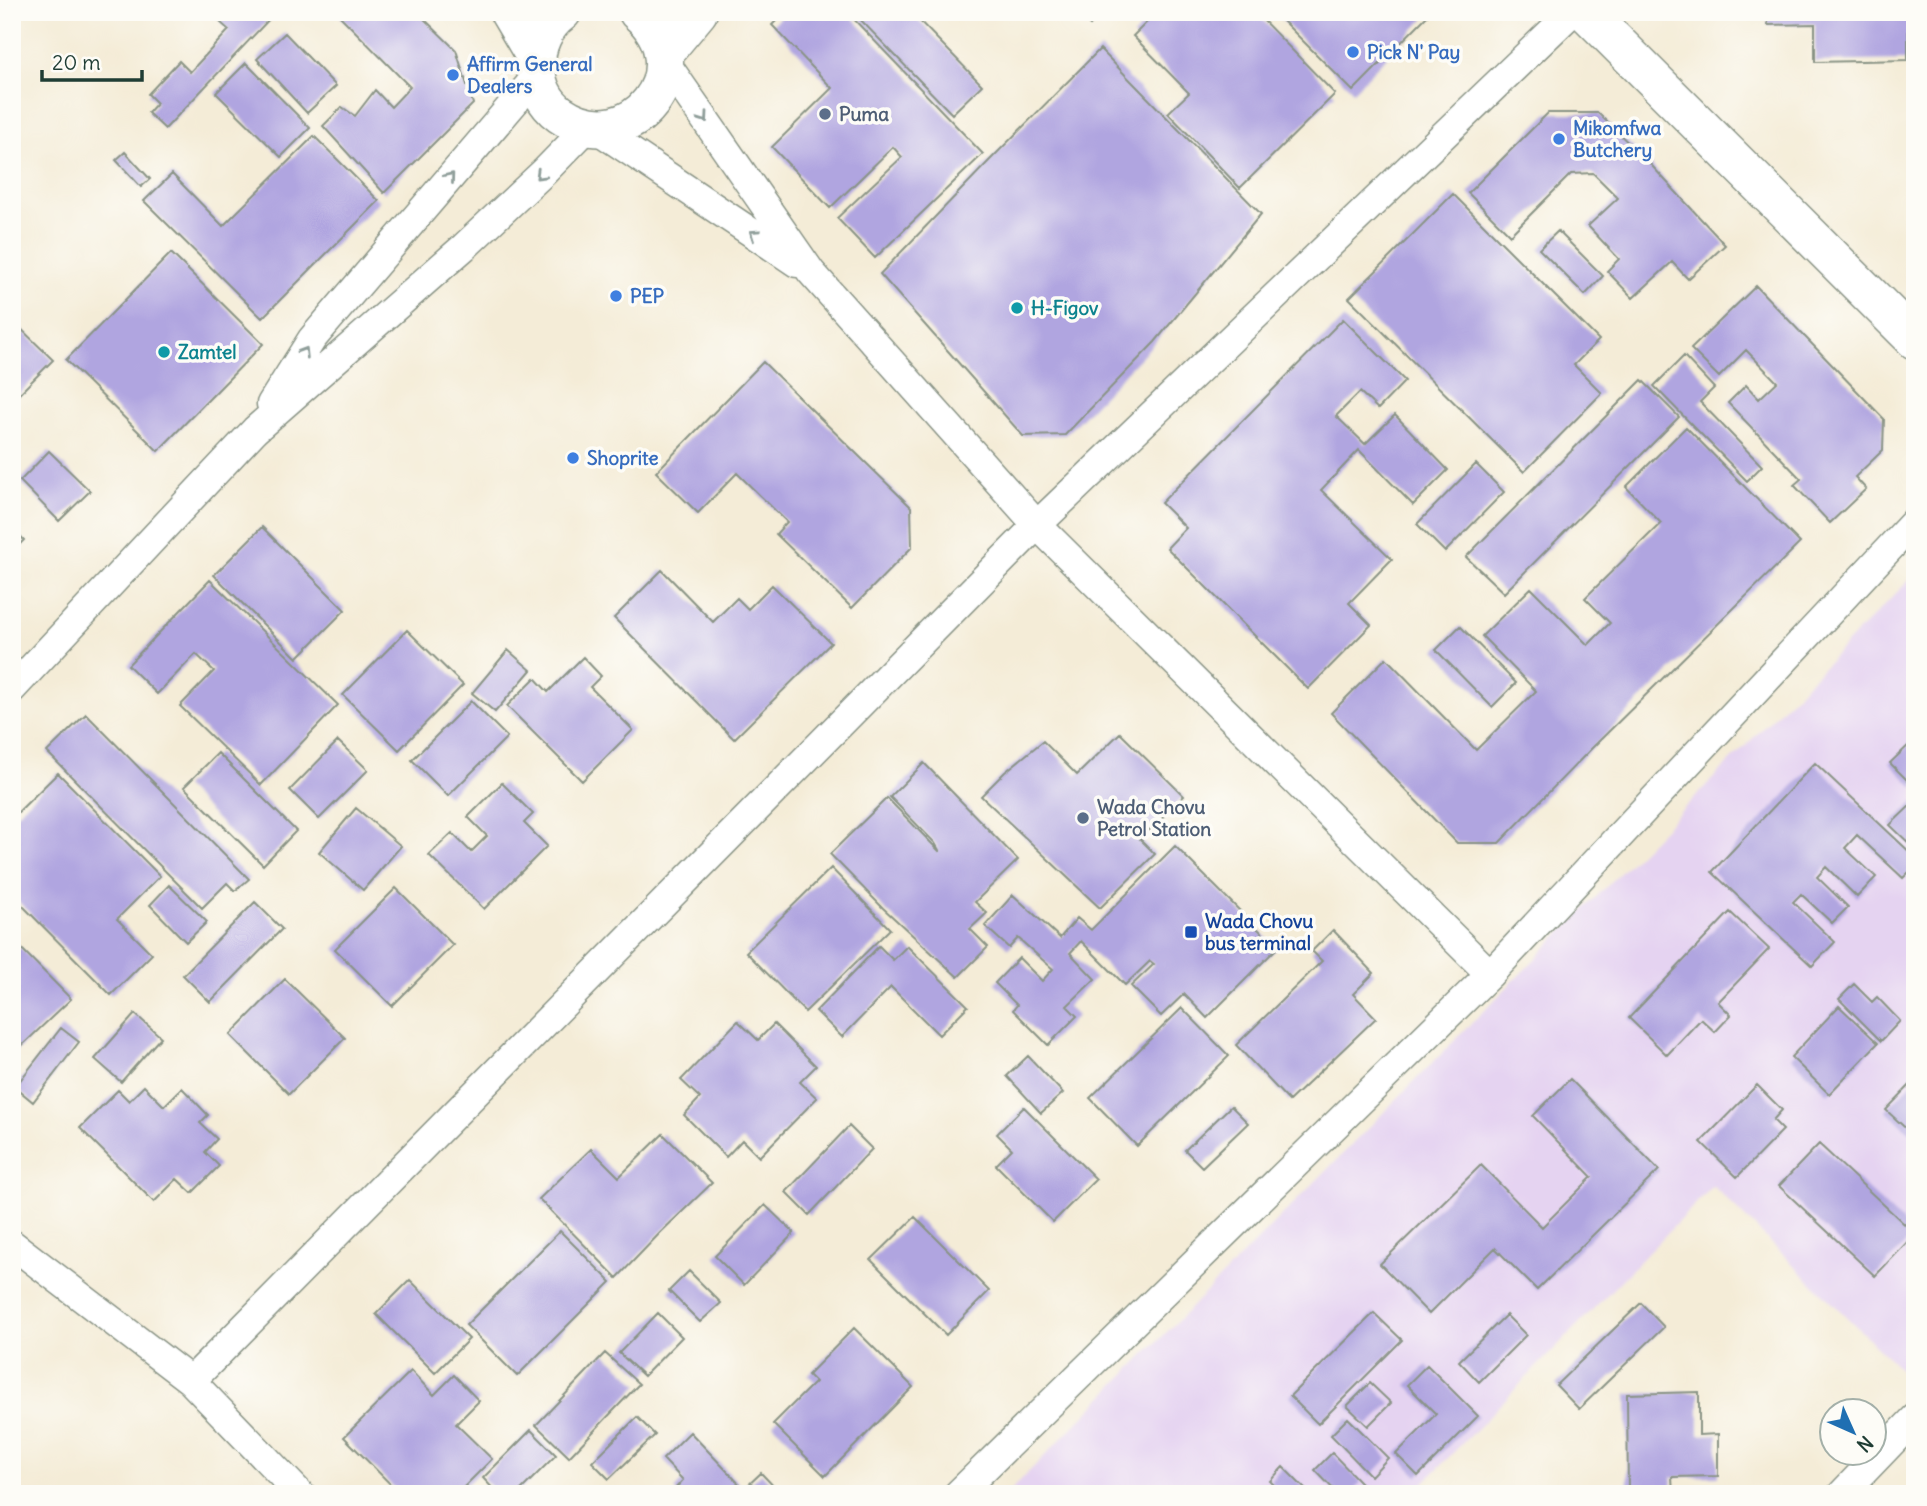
<svg xmlns="http://www.w3.org/2000/svg" width="1927" height="1506" viewBox="0 0 1927 1506" font-family="Delius,sans-serif">
  <rect width="100%" height="100%" fill="#fdfcf7"/>
  <filter id="ink" filterUnits="userSpaceOnUse"><feTurbulence type="fractalNoise" baseFrequency=".0143" numOctaves="2"/><feDisplacementMap in="SourceGraphic" scale="14" xChannelSelector="R" yChannelSelector="G"/><feConvolveMatrix kernelMatrix="1 2 1 2 8 2 1 2 1" color-interpolation-filters="sRGB"/></filter>
  <filter id="wash" filterUnits="userSpaceOnUse"><feTurbulence type="fractalNoise" baseFrequency=".00686" numOctaves="4" result="noise"/><feDisplacementMap in="SourceGraphic" scale="28" xChannelSelector="R" yChannelSelector="G"/><feGaussianBlur stdDeviation="1.57" result="paint"/><feColorMatrix in="noise" values="0 0 0 0 0 0 0 0 0 0 0 0 0 0 0 0 0 1.4 0 .05"/><feComposite in="paint" operator="in"/></filter>
  <g filter="url(#wash)">
    <rect width="100%" height="100%" fill="#f4ecd7"/>
    <path fill="#e5d3f1" d="M1915,574V1378L1912,1381L1713,1186L1413,1494H1007Z"/>
    <g id="blocks">
      <path fill="#b0a5e0" d="M229,12H276L165,129L148,113L157,103L148,94L179,61L190,72L229,30L220,22Z
        M336,12H417L456,50L473,104L384,193L323,126L342,107L355,116L375,90L391,107L410,87Z
        M785,12H847L983,154L875,258L837,218L902,157L893,147L830,208L772,147L832,88L772,25Z
        M853,12H911L982,85L952,114Z
        M1075,12H1103L1090,26Z
        M1157,12H1255L1335,94L1240,188L1168,113L1189,93L1133,36Z
        M1274,12H1431L1353,91Z
        M1767,12H1908V60L1815,62V24L1768,25Z
        M285,33L336,86L307,113L257,59Z
        M1100,49L1261,214L1155,342L1065,435L1023,436L880,274L990,160Z
        M246,63L310,128L281,157L216,93Z
        M1548,113H1598L1652,166L1725,245L1688,279L1672,262L1633,298L1607,271L1619,259L1588,226L1618,198L1593,173L1571,174L1510,235L1468,193Z
        M314,136L379,201L262,318L144,201L172,174L223,226Z
        M125,152L150,179L141,187L116,160Z
        M1453,194L1599,340L1574,365L1602,393L1524,472L1349,298Z
        M1558,231L1603,276L1585,295L1539,249Z
        M171,253L263,344L158,451L66,360Z
        M1756,286L1884,419L1883,450L1855,477L1866,489L1830,523L1794,485L1801,479L1728,403L1746,385L1759,399L1777,382L1746,350L1719,377L1691,349Z
        M1343,319L1405,381L1378,409L1360,392L1336,416L1365,444L1395,415L1448,470L1413,505L1359,450L1321,490L1392,559L1349,603L1371,625L1308,689L1167,548L1186,528L1161,503Z
        M12,320L53,360L12,401Z
        M1684,356L1714,388L1700,402L1762,466L1747,481L1654,386Z
        M763,362L911,507L912,547L852,608L776,534L787,522L737,473L698,513L656,472Z
        M1642,380L1679,417L1504,593L1466,557Z
        M1686,427L1800,543L1592,748L1499,843H1457L1331,713L1386,658L1476,750L1536,691L1482,636L1531,588L1588,645L1610,623L1585,598L1661,523L1626,487Z
        M49,451L90,491L59,521L20,481Z
        M1476,464L1504,492L1445,552L1417,524Z
        M12,527L24,540L12,552Z
        M262,527L345,610L297,658L214,575Z
        M662,570L713,622L737,598L748,609L772,585L831,643L734,739L614,618Z
        M210,580L338,705L261,785L180,706L214,671L196,654L157,694L128,665Z
        M1460,626L1516,683L1492,707L1436,650Z
        M407,630L463,685L399,750L343,695Z
        M508,650L531,670L495,712L472,693Z
        M583,657L601,676L590,687L633,730L582,781L507,706L535,678L548,692Z
        M471,701L507,737L448,796L412,760Z
        M86,714L249,879L235,891L227,883L202,908L47,752Z
        M1120,733L1184,796L1140,839L1155,854L1100,908L981,796L1005,772L1043,741L1077,775Z
        M1915,739V788L1890,763Z
        M338,741L368,770L319,819L290,790Z
        M218,753L296,831L263,865L184,787Z
        M924,763L1018,860L975,902L987,913L970,929L988,947L958,977L883,908L830,854L887,798L940,852L935,843L890,797Z
        M1815,763L1915,857V866L1903,878L1857,835L1845,848L1876,877L1857,897L1826,867L1817,877L1848,907L1832,923L1801,894L1793,902L1835,942L1812,966L1712,872Z
        M58,773L160,876L117,919L152,954L111,995L12,895V812L15,815Z
        M502,783L533,814L524,823L547,846L484,909L429,855L452,833L471,852L487,836L468,817Z
        M1915,801V849L1890,825Z
        M356,808L401,846L363,890L319,852Z
        M1175,846L1277,948L1207,1018L1184,994L1161,1016L1131,986L1154,964L1150,961L1125,985L1081,941L1070,953L1095,979L1067,1006L1077,1016L1048,1045L1013,1010L1017,1005L995,983L1019,958L1042,981L1053,969L1018,938L1009,948L985,926L1013,895L1060,938L1077,918L1091,930Z
        M831,868L890,929L805,1012L746,952Z
        M169,885L207,922L186,942L150,905Z
        M396,888L453,945L392,1006L335,949Z
        M255,902L282,929L210,1002L183,975Z
        M1730,912L1769,949L1718,1002L1731,1015L1715,1032L1701,1019L1667,1055L1629,1018Z
        M1333,930L1374,973L1353,994L1376,1018L1289,1101L1236,1045L1322,961L1312,951Z
        M12,939L71,999L12,1055Z
        M879,946L893,960L907,946L968,1006L939,1035L891,987L842,1037L816,1011Z
        M285,979L345,1038L289,1094L230,1035Z
        M1854,984L1872,1002L1877,997L1900,1021L1881,1041L1839,999Z
        M1839,1006L1878,1043L1829,1094L1791,1057Z
        M1182,1008L1229,1056L1137,1146L1090,1098Z
        M135,1014L161,1037L121,1082L95,1059Z
        M738,1021L758,1040L774,1024L816,1066L800,1082L817,1098L759,1157L742,1140L726,1157L684,1115L700,1098L681,1080Z
        M61,1028L79,1042L33,1102L15,1087Z
        M1028,1056L1063,1093L1041,1113L1007,1076Z
        M1570,1079L1659,1170L1537,1290L1495,1248L1429,1314L1380,1264L1481,1165L1542,1227L1592,1177L1533,1116Z
        M1915,1080V1137L1886,1110Z
        M1757,1085L1782,1110L1773,1120L1783,1130L1737,1177L1701,1142Z
        M144,1086L164,1106L182,1088L208,1115L200,1123L217,1139L205,1152L219,1166L192,1193L177,1179L154,1202L80,1128L118,1090L129,1101Z
        M1231,1106L1248,1123L1202,1167L1185,1150Z
        M1024,1107L1096,1179L1053,1222L996,1165L1012,1149L997,1134Z
        M849,1126L872,1149L809,1215L786,1192Z
        M663,1134L712,1183L660,1233L617,1278L539,1199L591,1149L619,1177Z
        M1819,1144L1915,1234L1875,1276L1779,1186Z
        M765,1205L794,1233L744,1285L715,1256Z
        M915,1217L989,1291L946,1335L871,1260Z
        M560,1231L611,1282L517,1376L466,1325Z
        M689,1271L721,1303L700,1322L669,1291Z
        M410,1280L469,1339L435,1373L376,1314Z
        M1641,1303L1664,1327L1579,1409L1556,1385Z
        M658,1313L682,1337L644,1376L619,1353Z
        M1374,1313L1402,1340L1318,1424L1290,1396Z
        M1506,1315L1526,1335L1479,1382L1459,1361Z
        M854,1328L913,1387L825,1476L773,1424L815,1382L808,1375Z
        M605,1353L639,1384L569,1457L536,1425Z
        M1427,1365L1478,1416L1418,1476L1396,1454L1436,1414L1407,1385Z
        M411,1371L434,1395L454,1375L479,1401L456,1424L492,1459L457,1494H400L344,1437Z
        M1370,1383L1391,1403L1368,1426L1347,1406Z
        M1699,1392V1435L1718,1434V1476L1672,1477L1673,1494H1628L1627,1394Z
        M637,1417L655,1435L609,1479L592,1462Z
        M1348,1418L1388,1458L1371,1476L1331,1435Z
        M531,1430L556,1455L517,1494H498L483,1478Z
        M690,1432L744,1489L761,1473L781,1494H678L674,1490L683,1480L663,1459Z
        M1332,1453L1361,1483L1350,1494H1338L1315,1470Z
        M1283,1467L1310,1494H1283L1270,1481Z"/>
    </g>
  </g>
  <g filter="url(#ink)">
    <use href="#blocks" fill-opacity="0" stroke="#8a9486" stroke-width="2"/>
    <g fill="none" stroke-linecap="round" stroke-linejoin="round">
      <g stroke="#8a9486" stroke-width="31">
        <path id="street" d="M665,62L811,272L1037,525L1490,974
          M597,129L797,263
          M271,404L312,339L536,77
          M12,689L255,430L464,247L544,172L588,127
          M12,1244L191,1381L300,1494
          M191,1381L1037,525L1572,12
          M958,1494L1490,974L1915,521
          M1842,1494L1915,1418"/>
      </g>
      <g stroke="#8a9486" stroke-width="41">
        <path id="secondary" d="M509,12L535,56
          M562,12C544,25 535,47 536,68C537,86 545,103 560,114C632,163 704,67 638,12
          M1586,12L1915,340
          M663,54L698,12"/>
      </g>
      <use href="#street" stroke="#fff" stroke-width="28"/>
      <use href="#secondary" stroke="#fff" stroke-width="38"/>
    </g>
    <defs><path id="oneway-chevron" d="M-2-3.5L2.5 0L-2 3.5" fill="none" stroke-width="1.6" stroke-linecap="round" stroke-linejoin="round" transform="scale(1.75)"/></defs>
    <g stroke="#8f9e9a">
      <use href="#oneway-chevron" transform="translate(704 118) rotate(55)"/>
      <use href="#oneway-chevron" transform="translate(540 175) rotate(136)"/>
      <use href="#oneway-chevron" transform="translate(450 177) rotate(-50)"/>
      <use href="#oneway-chevron" transform="translate(754 234) rotate(-146)"/>
      <use href="#oneway-chevron" transform="translate(304 352) rotate(-58)"/>
    </g>
  </g>
  <g fill="#3f7fe0" stroke="#fdfcf7" stroke-width="2.5">
    <circle cx="1353" cy="52" r="7"/>
    <circle cx="453" cy="75" r="7"/>
    <circle cx="1559" cy="139" r="7"/>
    <circle cx="616" cy="296" r="7"/>
    <circle cx="573" cy="458" r="7"/>
  </g>
  <g fill="#5c6f8a" stroke="#fdfcf7" stroke-width="2.5">
    <circle cx="825" cy="114" r="7"/>
    <circle cx="1083" cy="818" r="7"/>
  </g>
  <g fill="#0f9aa8" stroke="#fdfcf7" stroke-width="2.5">
    <circle cx="1017" cy="308" r="7"/>
    <circle cx="164" cy="352" r="7"/>
  </g>
  <rect fill="#1a4fb4" stroke="#fdfcf7" stroke-width="2.5" x="1184" y="925" width="14" height="14" rx="3.5"/>
  <g text-anchor="middle" stroke-width="7" stroke-linejoin="round" paint-order="stroke">
    <g font-size="19" font-weight="bold" fill="#366cbe" stroke="#fdfcf7" text-anchor="start">
      <text x="1367" y="59">Pick N' Pay</text>
      <text x="467" y="71">Affirm General<tspan x="467" dy="22">Dealers</tspan></text>
      <text x="1573" y="135">Mikomfwa<tspan x="1573" dy="22">Butchery</tspan></text>
      <text x="630" y="303">PEP</text>
      <text x="587" y="465">Shoprite</text>
    </g>
    <g font-size="19" font-weight="bold" fill="#4e5e75" stroke="#fdfcf7" text-anchor="start">
      <text x="839" y="121">Puma</text>
      <text x="1097" y="814">Wada Chovu<tspan x="1097" dy="22">Petrol Station</tspan></text>
    </g>
    <g font-size="19" font-weight="bold" fill="#0d838f" stroke="#fdfcf7" text-anchor="start">
      <text x="1031" y="315">H-Figov</text>
      <text x="178" y="359">Zamtel</text>
    </g>
    <g font-size="19" font-weight="bold" fill="#164399" stroke="#fdfcf7" text-anchor="start">
      <text x="1205" y="928">Wada Chovu<tspan x="1205" dy="22">bus terminal</tspan></text>
    </g>
  </g>
  <rect width="1927" height="1506" fill="none" stroke="#fdfcf7" stroke-width="42"/>
  <g transform="translate(1853 1432) rotate(135)"><circle r="33" fill="#fdfcf7" stroke="#a4b0a9" stroke-width="2"/>
  <path d="M0-5L12 26L0 18L-12 26Z" fill="#1f6fb2"/>
  <text y="-10" font-size="19" font-weight="bold" text-anchor="middle" fill="#1f3d34">N</text>
  </g>
  <path d="M42 70v10h100v-10" fill="none" stroke="#1f3d34" stroke-width="3.5"/>
  <text x="52" y="70" font-size="21" fill="#1f3d34" stroke="#fdfcf7" stroke-width="5" paint-order="stroke">20 m</text>
</svg>
